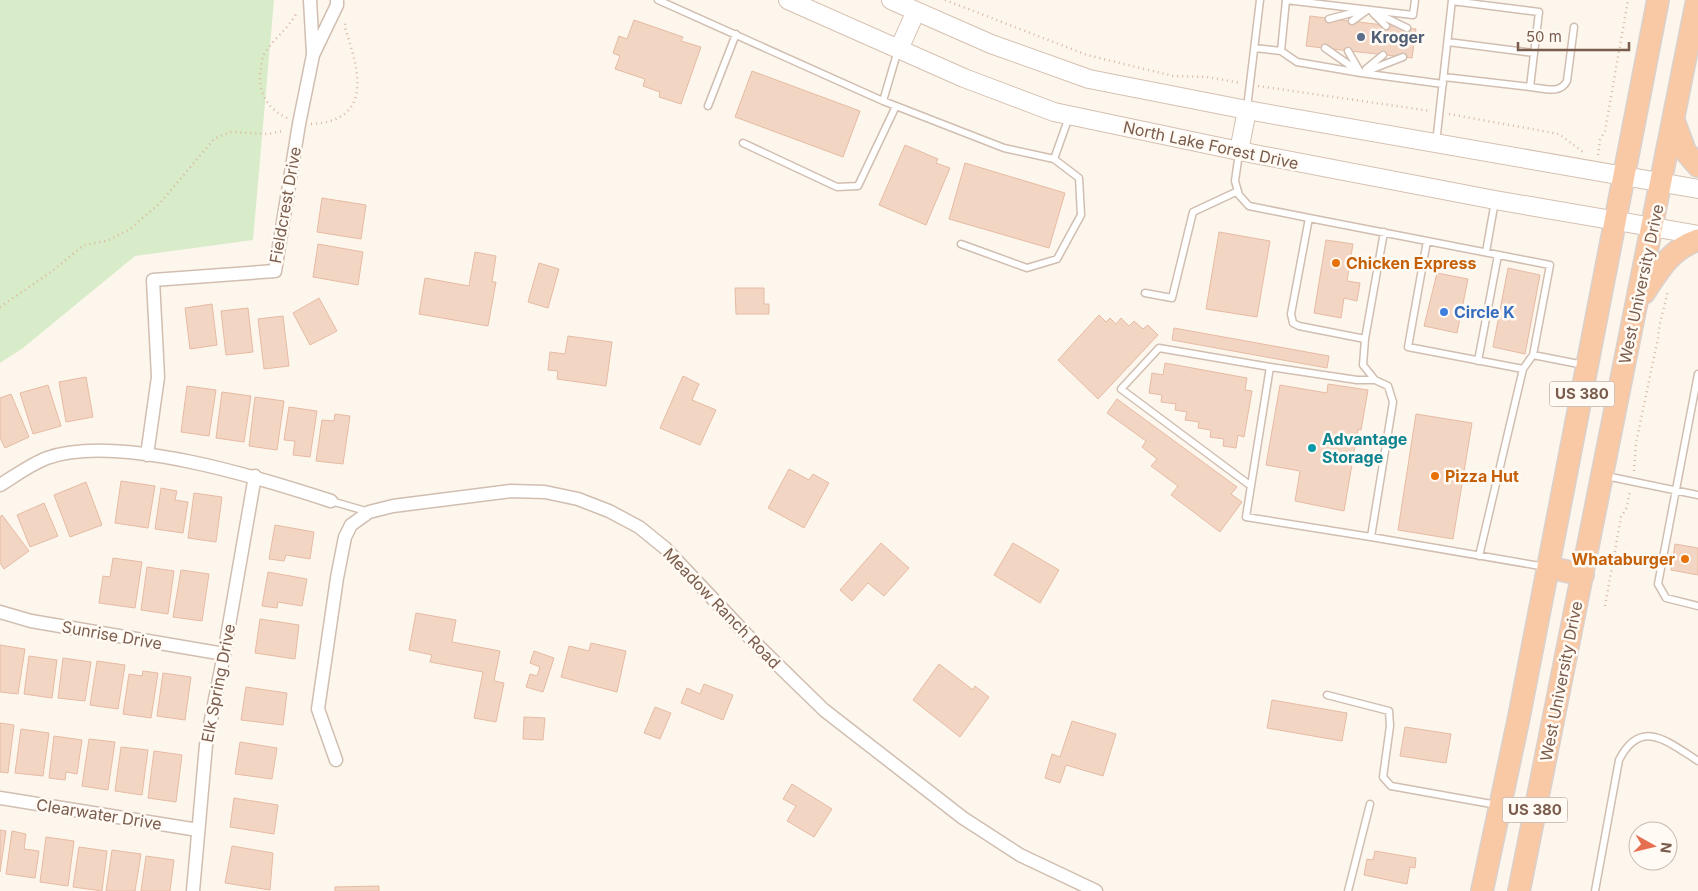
<svg xmlns="http://www.w3.org/2000/svg" width="1698" height="891" viewBox="0 0 1698 891" font-family="Inter,sans-serif">
  <rect width="100%" height="100%" fill="#fdf6ec"/>
  <path fill="#d8ecc9" d="M0,0H274L253,240L135,256L23,348L0,363Z"/>
  <path fill="#f3d5c3" stroke="#e6bba3" d="M1310,16L1416,29L1412,58L1306,46Z
    M634,20L683,37L681,41L701,47L681,104L659,97L660,92L643,86L645,79L615,69L620,56L613,53L619,36L627,39Z
    M752,71L860,111L843,157L735,117Z
    M905,145L938,159L936,163L950,168L926,225L879,205Z
    M965,163L1065,193L1049,248L949,219Z
    M322,198L366,205L361,239L317,232Z
    M1219,232L1270,241L1257,317L1206,309Z
    M1326,240L1353,244L1347,281L1360,283L1357,301L1344,298L1341,318L1314,313Z
    M318,244L363,252L358,285L313,277Z
    M475,252L496,256L492,282H496L488,326L419,314L425,278L469,286Z
    M539,263L559,269L548,308L528,302Z
    M1508,268L1540,275L1525,354L1493,347Z
    M1437,273L1468,279L1457,333L1424,326Z
    M735,288H764V304H769V314H736Z
    M319,298L337,331L310,345L293,313Z
    M212,304L217,345L190,349L185,308Z
    M248,308L253,352L226,355L221,311Z
    M1099,315L1106,322L1110,318L1116,324L1121,318L1129,326L1134,321L1143,329L1148,325L1158,335L1098,399L1058,360Z
    M283,316L289,366L264,369L258,319Z
    M1174,328L1329,356L1327,368L1172,340Z
    M568,336L612,342L606,386L557,379L558,371L548,370L550,352L565,354Z
    M1165,363L1247,378L1245,390L1252,391L1244,437L1238,435L1236,448L1223,446L1224,439L1210,437L1211,430L1198,428L1199,422L1185,420L1187,412L1175,410L1176,404L1161,402L1162,395L1149,393L1152,373L1163,375Z
    M683,376L699,384L692,400L716,410L700,445L660,428Z
    M86,377L93,417L66,422L59,382Z
    M1328,384L1368,390L1361,430L1358,429L1344,511L1295,501L1300,471L1266,465L1280,385L1327,393Z
    M48,385L61,426L33,434L20,393Z
    M187,386L216,390L209,436L181,432Z
    M222,392L251,396L244,442L216,438Z
    M11,394L29,437L5,448L0,438V398Z
    M255,397L284,401L277,450L249,446Z
    M1117,399L1237,487L1231,494L1242,502L1220,532L1171,495L1178,486L1151,466L1157,459L1142,447L1146,441L1107,413Z
    M289,407L317,411L310,457L293,455L295,441L284,440Z
    M335,414L350,416L343,464L316,461L322,420L334,421Z
    M1416,414L1472,423L1453,539L1398,530Z
    M789,469L809,480L813,474L829,483L804,528L768,508Z
    M121,481L155,486L148,528L115,523Z
    M86,482L102,525L70,537L54,495Z
    M161,488L177,491L175,500L188,502L183,533L155,529Z
    M194,493L222,497L216,542L188,538Z
    M44,503L58,536L30,547L17,515Z
    M2,515L29,551L4,569L0,563V517Z
    M275,525L314,532L310,559L286,555L284,561L269,559Z
    M881,543L909,568L884,596L868,583L852,601L840,590Z
    M1013,543L1059,570L1040,603L994,575Z
    M1675,544L1698,548V575L1671,570Z
    M113,558L142,562L135,608L99,603L103,576L110,577Z
    M147,567L174,571L168,614L141,610Z
    M181,570L209,574L202,621L173,617Z
    M268,572L307,579L302,606L278,602L277,608L262,606Z
    M416,613L456,620L452,642L500,651L494,681L504,683L496,722L474,718L483,672L430,662L432,655L409,650Z
    M260,619L299,625L295,659L255,653Z
    M591,643L626,651L617,692L561,677L569,646L589,651Z
    M0,645L25,649L18,694L0,692Z
    M534,651L554,658L543,692L526,687L530,674L537,676L540,667L530,663Z
    M29,656L57,660L52,698L24,694Z
    M63,658L91,662L85,701L58,698Z
    M97,661L125,665L118,709L90,705Z
    M939,664L973,690L975,686L989,697L960,737L913,700Z
    M143,671L158,673L151,718L123,714L129,674L142,676Z
    M163,673L191,677L185,720L157,716Z
    M704,684L733,695L723,720L681,703L687,688L700,694Z
    M246,687L287,693L283,725L241,720Z
    M1272,700L1347,713L1342,741L1267,728Z
    M655,707L671,713L660,739L644,733Z
    M524,717L545,718L543,740L523,739Z
    M1072,721L1116,734L1103,776L1066,765L1060,783L1045,778L1052,754L1060,757Z
    M0,723L14,725L8,773L0,772Z
    M1405,727L1451,734L1446,763L1400,756Z
    M21,729L49,733L43,776L15,773Z
    M54,736L82,740L77,774L66,772L65,780L49,778Z
    M89,739L115,742L108,790L82,786Z
    M240,742L277,748L272,779L235,774Z
    M121,747L148,750L142,795L115,791Z
    M154,751L182,755L176,802L148,798Z
    M792,784L832,809L814,837L787,821L796,806L783,799Z
    M234,798L278,805L274,834L230,827Z
    M0,830L6,831L0,872Z
    M12,831L26,834L24,849L39,851L35,878L6,874Z
    M46,837L74,841L68,886L40,882Z
    M232,846L273,853L270,890L225,883Z
    M79,847L107,851L102,891L73,887Z
    M112,850L141,854L135,891H106Z
    M1375,851L1416,858L1415,868L1410,867L1407,884L1364,875L1367,859L1373,860Z
    M146,856L174,860L170,891H141Z
    M379,886V891H335V887Z"/>
  <g fill="none" stroke-linecap="round" stroke-linejoin="round">
    <g stroke="#d1beb0" stroke-width="9">
      <path id="service" d="M658,0L883,101
        M1286,0L1413,15L1415,0
        M1374,12L1407,28
        M1373,13L1386,26
        M1329,19L1363,10
        M1352,21L1366,11
        M1448,42L1534,53
        M1255,48L1281,51L1297,62L1361,73L1443,84
        M1325,48L1358,71
        M898,50L883,101L896,106L1004,148L1054,159L1069,117
        M1281,51L1286,0
        M1348,51L1359,70
        M1366,69L1383,55
        M1362,73L1403,57
        M1444,77L1530,87L1539,12L1452,1
        M1530,87C1543,88 1560,95 1567,81L1574,27
        M708,106L736,34
        M1247,108L1260,0
        M743,143L837,187L858,186L896,106
        M1436,143L1452,0
        M1239,153L1235,181L1239,195L1249,206L1309,218
        M1427,241L1550,265L1533,355L1523,369L1479,556
        M961,244L1027,268L1057,259L1081,215L1079,178L1054,159
        M1486,252L1495,201
        M1145,293L1172,298L1193,212L1238,191
        M1365,339L1384,232
        M1533,355L1584,365
        M1478,361L1498,255
        M1523,369L1408,347L1427,241L1309,218L1291,314L1293,323L1299,326L1365,339L1363,365L1375,380L1388,386L1393,402L1371,537L1546,567
        M1698,374L1658,584L1666,598L1698,606
        M1606,476L1698,495
        M1251,486L1121,389L1159,348L1270,367
        M331,501L369,512
        M1371,537L1246,517L1270,367L1357,380H1375
        M1327,695L1389,711L1390,726L1383,777L1391,786L1497,805
        M1348,891L1370,804
        M1595,891L1619,760C1641,717 1668,742 1698,761"/>
    </g>
    <g stroke="#d1beb0" stroke-width="15">
      <path id="minor" d="M310,0L313,53
        M147,455L158,377L153,280L275,271L299,124L313,55L337,5V0
        M0,485C15,476 31,464 47,458C117,433 261,478 331,501
        M0,612L31,621L224,654
        M336,760L318,709L337,578L345,537L351,525L369,512L393,506L511,491L545,492L578,499L609,511L639,527L665,548L746,634L824,710L963,818L1020,855L1096,891
        M0,798L198,830
        M193,891L206,745L224,654L255,476"/>
    </g>
    <g stroke="#d6c0b0" stroke-width="20">
      <path id="secondary" d="M788,0L964,78L1054,112L1239,151L1495,200L1698,235
        M891,0L991,44L1089,79L1247,110L1698,189
        M899,49L916,11
        M1239,151L1247,110"/>
    </g>
    <g stroke="#dad1cd" stroke-width="24">
      <path id="trunk" d="M1674,121L1685,151L1698,166
        M1644,293C1659,270 1671,249 1698,240
        M1548,567L1583,575
        M1482,891L1519,717L1658,0
        M1519,891L1697,0"/>
    </g>
    <path stroke="#d9b8a5" stroke-width="2.5" stroke-dasharray="1 4" stroke-linecap="butt" d="M945,0L1087,55L1173,76L1207,77L1241,83
      M1258,86L1431,111
      M1449,114L1559,134L1583,152
      M287,118C266,108 257,91 261,68C262,63 262,57 265,53C274,38 288,29 296,14
      M311,124C374,121 359,70 345,28V22
      M1598,155L1600,140L1605,131L1628,0
      M0,307L51,272L84,245L107,241L130,229L160,203L214,139L230,132L268,134L283,131
      M1634,471L1636,443L1658,338C1659,322 1665,306 1668,290
      M1605,606L1621,517L1627,507L1630,491"/>
    <use href="#service" stroke="#fff" stroke-width="6"/>
    <use href="#minor" stroke="#fff" stroke-width="12"/>
    <use href="#secondary" stroke="#fff" stroke-width="18"/>
    <use href="#trunk" stroke="#f9c8a4" stroke-width="21"/>
  </g>
  <circle fill="#5c6f8a" stroke="#fffaf3" stroke-width="2" cx="1361" cy="37" r="5"/>
  <g fill="#e8710a" stroke="#fffaf3" stroke-width="2">
    <circle cx="1336" cy="263" r="5"/>
    <circle cx="1435" cy="476" r="5"/>
    <circle cx="1685" cy="559" r="5"/>
  </g>
  <circle fill="#3f7fe0" stroke="#fffaf3" stroke-width="2" cx="1444" cy="312" r="5"/>
  <circle fill="#0f9aa8" stroke="#fffaf3" stroke-width="2" cx="1312" cy="448" r="5"/>
  <g text-anchor="middle" stroke-width="5" stroke-linejoin="round" paint-order="stroke">
    <g fill="#fffaf3" stroke="#a28b7f" stroke-width="1">
      <rect x="1549.5" y="381.5" width="65" height="25" rx="4"/>
      <rect x="1502.5" y="797.5" width="65" height="25" rx="4"/>
    </g>
    <g font-size="15" font-weight="bold" fill="#7a5c4d">
      <text x="1582" y="399">US 380</text>
      <text x="1535" y="815">US 380</text>
    </g>
    <g font-size="16" font-weight="bold" fill="#4e5e75" stroke="#fffaf3" text-anchor="start">
      <text x="1371" y="43">Kroger</text>
    </g>
    <g font-size="16" fill="#7a5c4d" stroke="#fffaf3">
      <text transform="translate(1211 145) rotate(12)" y="6">North Lake Forest Drive</text>
      <text transform="translate(285 205) rotate(-80)" y="6">Fieldcrest Drive</text>
      <text transform="translate(1641 284) rotate(-78)" y="6">West University Drive</text>
      <text transform="translate(722 608) rotate(46)" y="6">Meadow Ranch Road</text>
      <text transform="translate(112 635) rotate(10)" y="6">Sunrise Drive</text>
      <text transform="translate(1561 681) rotate(-79)" y="6">West University Drive</text>
      <text transform="translate(218 683) rotate(-79)" y="6">Elk Spring Drive</text>
      <text transform="translate(99 814) rotate(9)" y="6">Clearwater Drive</text>
    </g>
    <g font-size="16" font-weight="bold" fill="#c56008" stroke="#fffaf3" text-anchor="start">
      <text x="1346" y="269">Chicken Express</text>
      <text x="1445" y="482">Pizza Hut</text>
      <text x="1675" y="565" text-anchor="end">Whataburger</text>
    </g>
    <g font-size="16" font-weight="bold" fill="#366cbe" stroke="#fffaf3" text-anchor="start">
      <text x="1454" y="318">Circle K</text>
    </g>
    <g font-size="16" font-weight="bold" fill="#0d838f" stroke="#fffaf3" text-anchor="start">
      <text x="1322" y="445">Advantage<tspan x="1322" dy="18">Storage</tspan></text>
    </g>
  </g>
  <g transform="translate(1653 846) rotate(98)"><circle r="24" fill="#fffaf3" stroke="#cabbb1"/>
  <path d="M0-4L9 19L0 12L-9 19Z" fill="#e76f51"/>
  <text y="-8" font-size="14" font-weight="bold" text-anchor="middle" fill="#7a5c4d">N</text>
  </g>
  <path d="M1518 42v8h111v-8" fill="none" stroke="#7a5c4d" stroke-width="2.5"/>
  <text x="1526" y="42" font-size="15" fill="#7a5c4d" stroke="#fffaf3" stroke-width="4" paint-order="stroke">50 m</text>
</svg>
